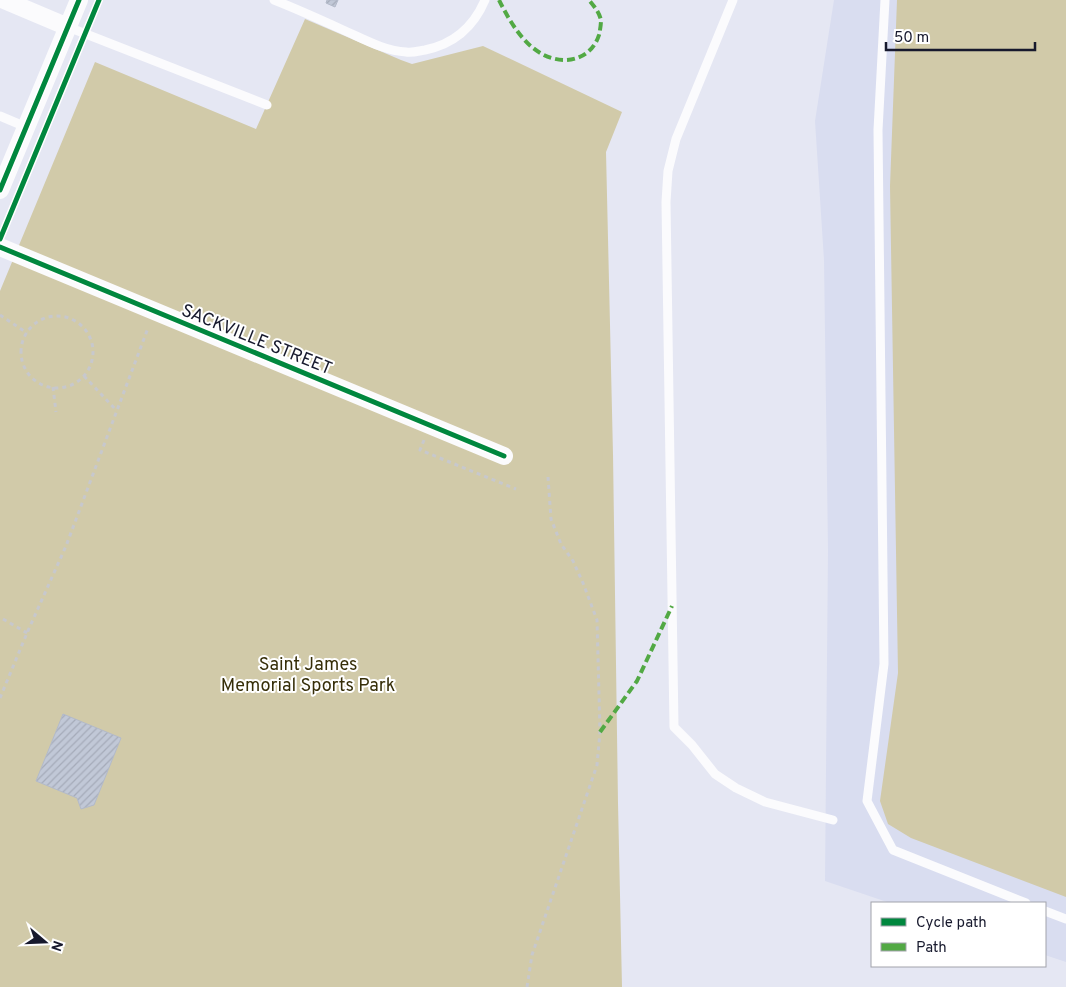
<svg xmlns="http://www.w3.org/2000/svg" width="1066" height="987" viewBox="0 0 1066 987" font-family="Overpass,sans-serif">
  <defs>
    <pattern id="building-hatch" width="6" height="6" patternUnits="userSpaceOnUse" patternTransform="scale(1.25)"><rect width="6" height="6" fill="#c1c8d7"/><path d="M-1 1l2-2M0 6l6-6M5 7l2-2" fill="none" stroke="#a5abb9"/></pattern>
  </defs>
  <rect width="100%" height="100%" fill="#e5e7f3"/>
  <path fill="#d9ddf0" d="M834,0H1066V962L1045,955V903H890L825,881L828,550L824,260L815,121Z"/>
  <path fill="#d1caa9" d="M897,0H1066V897L911,838L888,824L880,801L898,673L890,186Z
    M305,19L401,60L412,64L483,46L622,112L606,152L613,454L618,803L622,987H0V291L95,62L256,129Z"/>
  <path fill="url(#building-hatch)" stroke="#b3bac9" d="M327,0H338L335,7L326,3Z
    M63,714L121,738L94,805L81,809L77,798L36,781Z"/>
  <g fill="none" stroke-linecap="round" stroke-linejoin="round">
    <path stroke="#c7c8cd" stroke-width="3" stroke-dasharray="4 4" stroke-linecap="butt" d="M0,315L27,333
      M21 352a36 36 0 1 1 72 0a36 36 0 1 1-72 0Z
      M84,376L117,411
      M53,387L56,412
      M424,440L420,450L516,489
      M3,619L27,633
      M0,698L27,633L66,546L148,328
      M527,987L532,955L597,765L600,732L597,620L583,583L573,561L561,544L551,519L548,477"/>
    <path stroke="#fbfbfd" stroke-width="9" d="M274,0C297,9 319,19 341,29C362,38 384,51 406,52C412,53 419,51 425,50C454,44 474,26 485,0
      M733,0L676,139L668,171L666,202L674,727L692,745L715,774L736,788L765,802L833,820
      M885,0L878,130L884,664L867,801L893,850L1026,903
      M68,27L267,105
      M0,116L26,127
      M1045,911L1066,919"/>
    <path stroke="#fbfbfd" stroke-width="18" d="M4,0L68,27
      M0,190L79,0
      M0,247L504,456"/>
    <path stroke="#52a944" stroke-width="4" stroke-dasharray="8 4" stroke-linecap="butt" d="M499,0C509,20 522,43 542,54C564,66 591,60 599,35C600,31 601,24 601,20C599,12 594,6 589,0
      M600,732L637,681L672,606"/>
    <g stroke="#fff" stroke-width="8">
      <path id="cycleway" d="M0,190L79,0
        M0,239L99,0
        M0,247L504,456"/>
    </g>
    <use href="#cycleway" stroke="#00873e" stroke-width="5"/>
  </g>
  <g text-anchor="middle" stroke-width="4" stroke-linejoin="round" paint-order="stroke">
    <g font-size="18" fill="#17192d" stroke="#fff">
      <text transform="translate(257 339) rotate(22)" y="6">SACKVILLE STREET</text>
    </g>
    <g font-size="18" fill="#362e08" stroke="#fff">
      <text x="308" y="670">Saint James<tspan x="308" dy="21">Memorial Sports Park</tspan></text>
    </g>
  </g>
  <rect x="871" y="902" width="175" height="65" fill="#ffffff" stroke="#a2a3ab"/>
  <rect x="881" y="918" width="25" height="8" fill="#00873e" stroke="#a2a3ab"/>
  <text x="916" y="927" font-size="15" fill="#17192d">Cycle path</text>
  <rect x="881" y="943" width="25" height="8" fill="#52a944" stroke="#a2a3ab"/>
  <text x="916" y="952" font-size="15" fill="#17192d">Path</text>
  <g transform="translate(45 942) rotate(109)" stroke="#ffffff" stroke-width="4" paint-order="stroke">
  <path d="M0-4L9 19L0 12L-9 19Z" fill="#17192d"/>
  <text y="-8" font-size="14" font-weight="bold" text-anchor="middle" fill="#17192d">N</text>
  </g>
  <path d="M886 42v8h149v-8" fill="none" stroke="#17192d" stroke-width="2.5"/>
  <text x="894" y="42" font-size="15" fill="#17192d" stroke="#ffffff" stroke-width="4" paint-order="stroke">50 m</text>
</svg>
